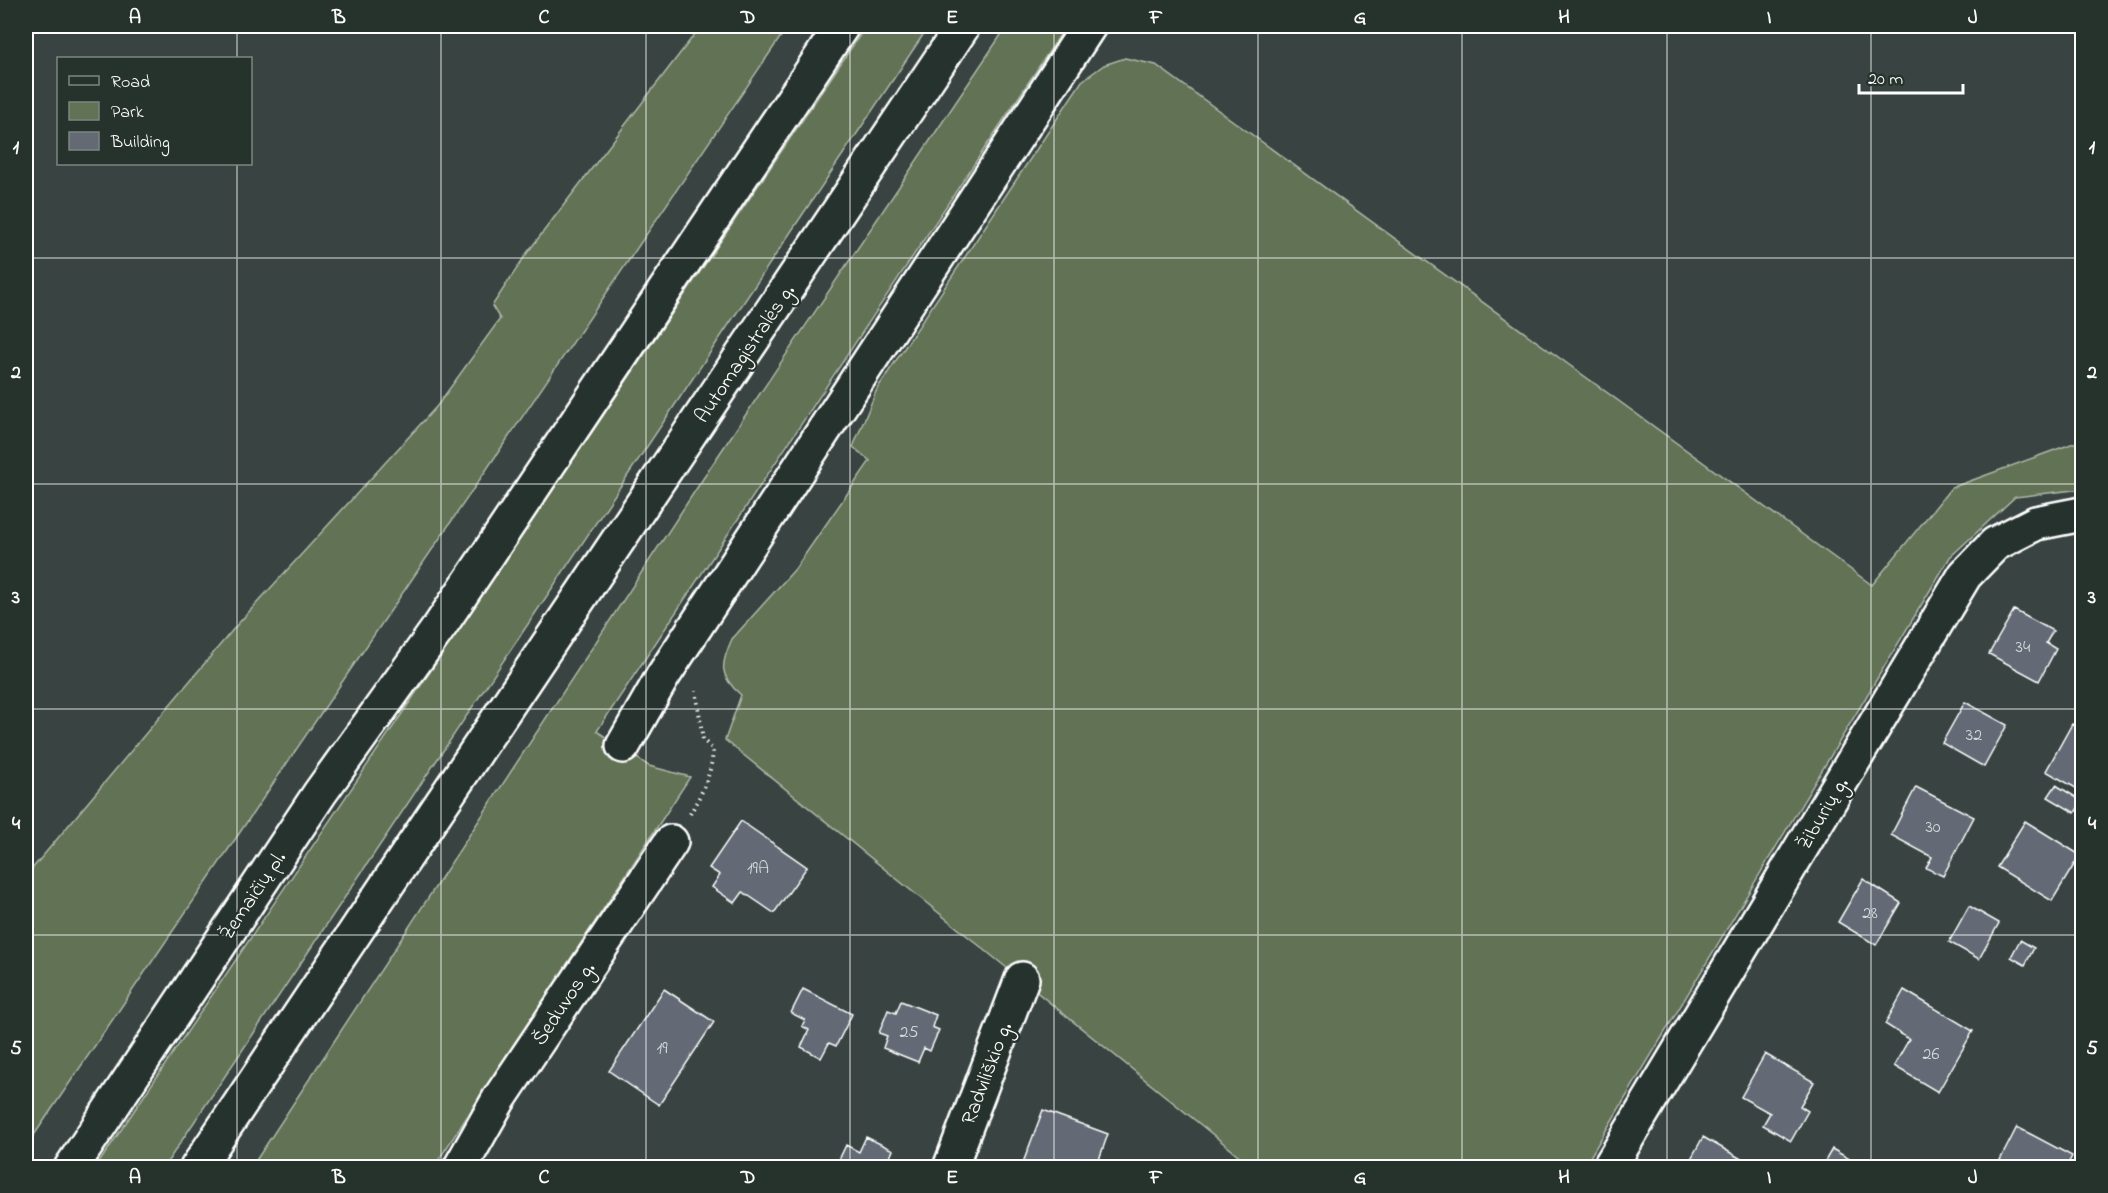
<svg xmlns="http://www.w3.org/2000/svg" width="2108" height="1193" viewBox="0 0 2108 1193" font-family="'Indie Flower',sans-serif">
  <rect width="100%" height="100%" fill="#394442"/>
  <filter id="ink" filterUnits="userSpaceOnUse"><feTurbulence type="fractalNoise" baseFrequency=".0167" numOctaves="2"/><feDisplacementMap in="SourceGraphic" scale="12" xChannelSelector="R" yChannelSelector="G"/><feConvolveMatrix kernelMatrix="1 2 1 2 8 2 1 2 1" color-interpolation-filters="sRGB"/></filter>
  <g filter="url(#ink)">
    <path fill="#627254" stroke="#b0b8aa" stroke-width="1.5" d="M701,26H788L26,1147V876L236,626L437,406L500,319L492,306L527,253Z
      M866,26H929L164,1167H96Z
      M1007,26H1066L597,731L649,766L690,777L434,1167L251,1168L710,468Z
      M1125,58L1156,65L1872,585L1951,488L2082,440V489L2015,497L1950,557L1584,1167H1253L725,740L741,695C719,676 720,665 732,639L795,569L870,461L853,447L877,389L1082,81L1104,65Z
      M26,61L29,194L26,200Z"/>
    <path fill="#646a74" stroke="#fff" stroke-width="1.5" d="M2014,610L2053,631L2046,643L2056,649L2039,681L1989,654Z
      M1965,702L2007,725L1984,767L1942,743Z
      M2072,724L2082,730L2081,791L2046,771Z
      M2056,785L2082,801L2075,813L2048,797Z
      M1916,787L1974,817L1943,876L1926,868L1932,857L1891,835Z
      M741,821L807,867L774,913L743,892L735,903L712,887L720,875L709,868Z
      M2025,821L2080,855L2052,901L1997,867Z
      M1863,879L1901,903L1876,945L1838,922Z
      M1969,906L1999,923L1979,959L1949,942Z
      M2020,940L2034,948L2025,965L2011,957Z
      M664,989L714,1022L659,1105L609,1071Z
      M803,989L852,1014L836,1046L829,1043L821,1058L801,1047L809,1030L802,1026L805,1020L791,1013Z
      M1904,990L1973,1031L1938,1092L1894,1066L1909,1039L1885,1024Z
      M901,1001L936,1015L932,1027L939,1030L930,1051L924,1048L918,1062L883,1048L887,1036L879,1033L888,1010L896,1013Z
      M1765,1054L1814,1082L1800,1106L1808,1111L1791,1141L1763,1125L1770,1113L1741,1097Z
      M1043,1110L1108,1134L1096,1168H1021Z
      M2017,1127L2072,1156L2066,1168H1996Z
      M866,1137L893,1150L885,1168H851L838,1162L846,1145L859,1152Z
      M1703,1137L1757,1168L1687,1166Z
      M1832,1149L1865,1168H1821Z"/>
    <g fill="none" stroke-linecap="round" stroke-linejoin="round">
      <g stroke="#fff" stroke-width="38">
        <path id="minor" d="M623,746L663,676L1089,26
          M460,1168L499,1099L671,842
          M950,1168L1022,979
          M1609,1168L1965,575L1995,544L2036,523L2082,514"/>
      </g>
      <g stroke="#fff" stroke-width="38">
        <path id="highway" d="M71,1168L320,793L440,626L842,26
          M197,1168L963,26"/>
      </g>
      <path stroke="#fff" stroke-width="4" stroke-dasharray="1.5 4.5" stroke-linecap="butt" d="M690,814C702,793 712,774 713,749L703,740L696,691"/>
      <use href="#minor" stroke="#26332d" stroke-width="33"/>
      <use href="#highway" stroke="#26332d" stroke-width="33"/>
    </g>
  </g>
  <path fill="none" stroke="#fff" stroke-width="1.5" stroke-opacity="0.55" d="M237,26V58M441,26V1168M646,26V1168M850,26V1168M1054,26V1168M1258,26V1168M1462,26V1168M1667,26V1168M1871,26V1168M237,164V1168M26,258H2082M26,484H2082M26,709H2082M26,935H2082"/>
  <g text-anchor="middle" stroke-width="4.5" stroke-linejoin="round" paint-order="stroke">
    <g font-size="18" fill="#d8dadc">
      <text x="2023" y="652">34</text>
      <text x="1974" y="740">32</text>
      <text x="1933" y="832">30</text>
      <text x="758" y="873">19A</text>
      <text x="1870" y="918">28</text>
      <text x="909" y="1037">25</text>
      <text x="662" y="1053">19</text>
      <text x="1931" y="1059">26</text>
    </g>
    <g font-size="21" fill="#fff" stroke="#26332d">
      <text transform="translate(744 353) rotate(-56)" y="7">Automagistralės g.</text>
      <text transform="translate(1822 813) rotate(-59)" y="7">Žiburių g.</text>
      <text transform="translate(252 895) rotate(-56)" y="7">Žemaičių pl.</text>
      <text transform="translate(563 1003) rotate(-56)" y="7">Šeduvos g.</text>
      <text transform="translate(986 1073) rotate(-69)" y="7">Radviliškio g.</text>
    </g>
  </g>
  <rect width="2108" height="1193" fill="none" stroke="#26332d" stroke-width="66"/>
  <rect x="57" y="57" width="195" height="108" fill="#26332d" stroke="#7d8581" stroke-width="1.5"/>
  <rect x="69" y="76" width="30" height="9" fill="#26332d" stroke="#7d8581" stroke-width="1.5"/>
  <text x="111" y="87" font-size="18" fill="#ffffff">Road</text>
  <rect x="69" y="102" width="30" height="18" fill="#627254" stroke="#7d8581" stroke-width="1.5"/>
  <text x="111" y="117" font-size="18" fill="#ffffff">Park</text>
  <rect x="69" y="132" width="30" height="18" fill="#646a74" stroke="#7d8581" stroke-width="1.5"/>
  <text x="111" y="147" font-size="18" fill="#ffffff">Building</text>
  <path d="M1859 84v9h104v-9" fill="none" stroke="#ffffff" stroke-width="3"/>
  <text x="1868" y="84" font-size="18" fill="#ffffff" stroke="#26332d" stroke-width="4.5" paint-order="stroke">20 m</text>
  <rect x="33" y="33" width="2042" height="1127" fill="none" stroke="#fff" stroke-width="2"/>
  <g font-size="20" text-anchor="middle" font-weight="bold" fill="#fff">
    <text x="135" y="23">A</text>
    <text x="339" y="23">B</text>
    <text x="544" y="23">C</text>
    <text x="748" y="23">D</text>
    <text x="952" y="23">E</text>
    <text x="1156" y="23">F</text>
    <text x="1360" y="23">G</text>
    <text x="1564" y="23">H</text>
    <text x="1769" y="23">I</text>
    <text x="1973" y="23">J</text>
    <text x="16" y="153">1</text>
    <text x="2092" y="153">1</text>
    <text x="16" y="378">2</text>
    <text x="2092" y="378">2</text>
    <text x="16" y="603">3</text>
    <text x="2092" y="603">3</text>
    <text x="16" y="829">4</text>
    <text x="2092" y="829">4</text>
    <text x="16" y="1054">5</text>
    <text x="2092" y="1054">5</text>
    <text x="135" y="1183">A</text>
    <text x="339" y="1183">B</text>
    <text x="544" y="1183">C</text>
    <text x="748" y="1183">D</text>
    <text x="952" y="1183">E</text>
    <text x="1156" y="1183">F</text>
    <text x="1360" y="1183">G</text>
    <text x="1564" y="1183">H</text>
    <text x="1769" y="1183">I</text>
    <text x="1973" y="1183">J</text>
  </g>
</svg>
